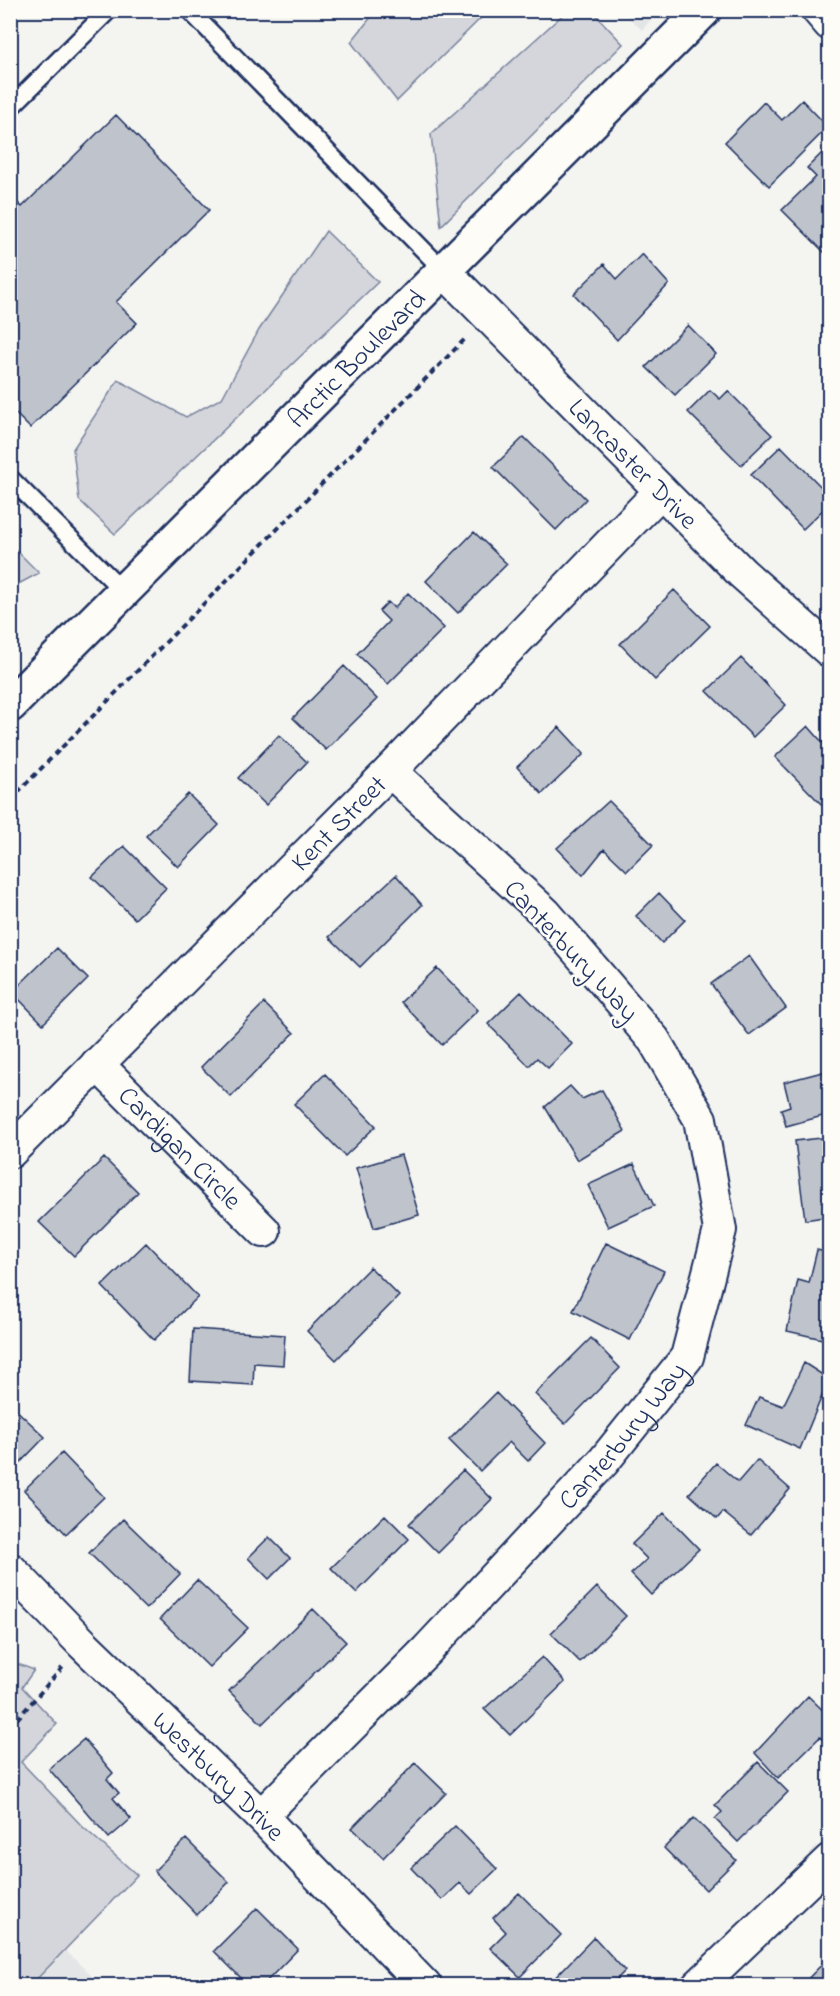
<svg xmlns="http://www.w3.org/2000/svg" width="840" height="1996" viewBox="0 0 840 1996" font-family="'Indie Flower',sans-serif">
  <rect width="100%" height="100%" fill="#f4f4f1"/>
  <filter id="ink" filterUnits="userSpaceOnUse"><feTurbulence type="fractalNoise" baseFrequency=".0167" numOctaves="2"/><feDisplacementMap in="SourceGraphic" scale="12" xChannelSelector="R" yChannelSelector="G"/><feConvolveMatrix kernelMatrix="1 2 1 2 8 2 1 2 1" color-interpolation-filters="sRGB"/></filter>
  <g filter="url(#ink)">
    <path fill="#e4e5e6" d="M622,11H658L642,30Z
      M65,1950L101,1985L31,1986Z"/>
    <path fill="#d4d6db" stroke="#78829c" stroke-width="1.5" d="M568,10L592,11L623,44L441,226L431,134Z
      M376,11V10L488,11L397,101L351,42Z
      M326,231L378,282L115,534L79,500L73,449L118,380L186,417L222,398L259,330Z
      M10,544L39,573L11,588H10Z
      M10,1661L34,1670L22,1687L57,1724L21,1762L83,1827L137,1875L31,1985H11Z"/>
    <path fill="#bfc3cc" stroke="#1b2f5e" stroke-width="1.5" d="M802,100L828,127L769,186L725,142L764,102L782,120Z
      M116,115L209,210L116,302L137,323L30,428L10,408V195L22,207Z
      M830,145V257H829L782,210L816,177L807,168Z
      M642,254L669,284L617,340L574,294L604,264L617,279Z
      M688,325L716,354L675,395L646,367Z
      M710,390L720,399L728,391L772,435L741,465L688,412Z
      M524,437L586,499L556,530L493,467Z
      M781,446L830,496V503L803,529L751,475Z
      M474,532L507,564L458,613L426,581Z
      M674,590L710,626L655,680L620,644Z
      M408,593L444,628L388,684L357,654L389,621L379,611L388,602L394,608Z
      M741,658L786,705L753,737L707,691Z
      M344,666L377,699L326,750L293,718Z
      M808,726L830,751V803L825,808L775,757Z
      M559,727L584,754L542,794L517,767Z
      M279,735L307,762L266,805L238,778Z
      M188,794L219,825L178,867L146,836Z
      M609,801L653,845L627,871L604,849L583,875L557,848Z
      M124,846L166,888L135,919L92,877Z
      M396,875L422,905L360,967L329,937Z
      M659,893L685,920L662,943L636,916Z
      M57,948L88,979L43,1024L12,992Z
      M749,956L786,1008L749,1035L711,984Z
      M437,968L478,1010L442,1045L401,1002Z
      M521,992L572,1044L548,1068L537,1058L529,1066L488,1024Z
      M264,1003L294,1033L231,1097L201,1067Z
      M10,1013L17,1020L10,1027Z
      M830,1070V1114L786,1126L781,1109L790,1106L784,1082Z
      M325,1074L376,1126L345,1156L294,1104Z
      M570,1086L582,1099L602,1090L625,1131L577,1160L545,1107Z
      M830,1137V1216L805,1220L795,1141Z
      M401,1155L419,1215L374,1228L356,1168Z
      M104,1158L138,1192L74,1256L39,1222Z
      M634,1164L654,1206L608,1227L588,1185Z
      M146,1243L198,1297L154,1340L102,1286Z
      M606,1243L664,1271L630,1340L573,1311Z
      M817,1250L830,1253L827,1340L787,1331L798,1280L809,1283Z
      M370,1267L399,1296L336,1360L307,1331Z
      M193,1329L285,1335L283,1365L254,1363L253,1385L190,1381Z
      M591,1338L620,1368L565,1424L535,1394Z
      M804,1363L829,1379L800,1449L746,1425L759,1397L783,1406Z
      M496,1393L545,1443L528,1461L509,1442L480,1471L449,1440Z
      M10,1404L45,1437L13,1470L10,1468Z
      M62,1453L104,1497L66,1534L24,1490Z
      M757,1460L790,1489L751,1535L723,1512L717,1519L689,1494L716,1463L738,1482Z
      M463,1470L492,1499L438,1553L409,1524Z
      M664,1513L699,1549L651,1595L631,1574L647,1559L632,1544Z
      M385,1515L409,1539L356,1593L331,1568Z
      M123,1519L180,1574L146,1609L89,1553Z
      M269,1537L290,1558L269,1579L248,1558Z
      M197,1580L248,1628L209,1667L160,1619Z
      M597,1587L626,1616L580,1662L551,1633Z
      M313,1609L346,1642L262,1724L229,1691Z
      M542,1657L565,1682L510,1735L484,1709Z
      M808,1696L830,1717V1747L820,1737L778,1778L755,1753Z
      M84,1739L113,1773L107,1779L119,1793L113,1798L131,1819L109,1838L49,1769Z
      M758,1762L788,1792L738,1842L715,1819L722,1812L715,1805Z
      M415,1763L446,1793L383,1858L352,1828Z
      M694,1818L736,1860L706,1890L664,1848Z
      M455,1826L497,1869L471,1894L460,1883L442,1900L411,1868Z
      M186,1839L229,1882L197,1915L154,1871Z
      M519,1893L561,1935L520,1977L490,1948L506,1932L493,1918Z
      M257,1908L298,1949L262,1986H249L214,1951Z
      M594,1937L625,1971L610,1986H547Z
      M828,1958L830,1986H801Z"/>
    <g fill="none" stroke-linecap="round" stroke-linejoin="round">
      <g stroke="#1b2f5e" stroke-width="21">
        <path id="service" d="M189,10L444,271
          M10,108L109,10
          M10,478L123,591"/>
      </g>
      <g stroke="#1b2f5e" stroke-width="36">
        <g id="minor">
          <path d="M818,10L830,24"/>
          <path id="s1" d="M444,271L742,573L830,651"/>
          <path id="s2" d="M97,1064L264,1231"/>
          <path id="s3" d="M10,1152L390,771L661,491"/>
          <path id="s4" d="M10,1569L83,1644L261,1816L425,1986"/>
          <path id="s5" d="M261,1816L427,1650L603,1462L687,1357L720,1230L700,1119L654,1040L545,913L390,771"/>
          <path d="M698,1986L830,1860"/>
        </g>
      </g>
      <g stroke="#1b2f5e" stroke-width="38">
        <g id="secondary">
          <path id="s6" d="M10,705L704,10"/>
        </g>
      </g>
      <path stroke="#1b2f5e" stroke-width="4" stroke-dasharray="6 4.5" stroke-linecap="butt" d="M10,800L467,337
        M10,1727L63,1667"/>
      <use href="#service" stroke="#fdfcf7" stroke-width="16"/>
      <use href="#minor" stroke="#fdfcf7" stroke-width="32"/>
      <use href="#secondary" stroke="#fdfcf7" stroke-width="33"/>
    </g>
  </g>
  <g text-anchor="middle" stroke-width="5" stroke-linejoin="round" paint-order="stroke">
    <g font-size="27" fill="#1b2f5e" stroke="#fdfcf7">
      <text dy="9" stroke="none"><textPath href="#s6" startOffset="490">Arctic Boulevard</textPath></text>
      <text dy="9" stroke="none"><textPath href="#s1" startOffset="270">Lancaster Drive</textPath></text>
      <text dy="9" stroke="none"><textPath href="#s3" startOffset="465">Kent Street</textPath></text>
      <text transform="translate(572 950) rotate(47)" y="9">Canterbury Way</text>
      <text dy="9" stroke="none"><textPath href="#s2" startOffset="118">Cardigan Circle</textPath></text>
      <text dy="9" stroke="none"><textPath href="#s5" startOffset="525">Canterbury Way</textPath></text>
      <text dy="9" stroke="none"><textPath href="#s4" startOffset="294">Westbury Drive</textPath></text>
    </g>
  </g>
  <rect width="840" height="1996" fill="none" stroke="#fdfcf7" stroke-width="36"/>
  <rect x="18" y="18" width="804" height="1960" fill="none" stroke="#1b2f5e" stroke-width="2" filter="url(#ink)"/>
</svg>
